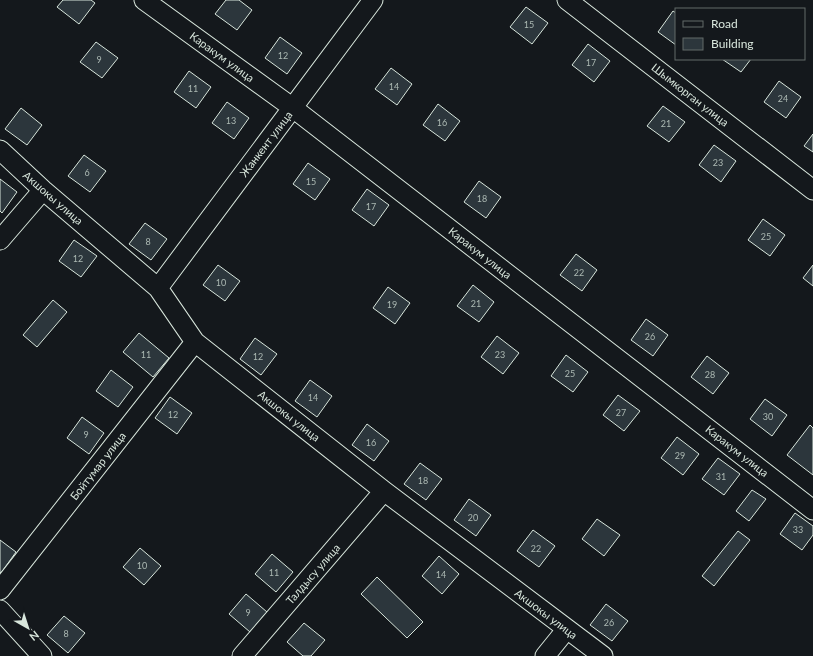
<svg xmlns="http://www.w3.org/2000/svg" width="813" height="656" viewBox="0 0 813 656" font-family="Lato,sans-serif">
  <rect width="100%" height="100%" fill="#14181c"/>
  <path fill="#2c363c" stroke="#d8e6dc" d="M63,0H91L95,3L79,24L57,7Z
    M226,0H239L252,10L237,30L215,14Z
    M526,7L548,23L532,44L510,27Z
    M673,11L676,13V45L658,32Z
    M280,37L302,53L287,74L265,58Z
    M96,42L118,58L102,78L80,62Z
    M588,44L610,61L594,82L572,65Z
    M722,59H751L741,72Z
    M391,68L412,84L397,105L375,89Z
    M189,71L211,87L196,108L174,92Z
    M779,81L801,97L786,118L764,102Z
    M227,102L249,118L234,139L212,123Z
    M438,104L460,121L445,141L423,125Z
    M663,106L685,122L669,142L647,126Z
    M21,108L42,125L27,145L5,129Z
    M813,134V152L804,146Z
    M714,145L736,161L721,182L699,165Z
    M84,155L106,171L90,192L68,176Z
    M308,163L330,179L315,200L293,184Z
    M0,179L17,192L2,213L0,211Z
    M479,181L501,197L486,218L464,202Z
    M367,189L389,205L374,226L352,210Z
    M763,219L785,235L770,256L748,240Z
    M145,223L167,239L151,260L129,244Z
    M74,240L97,256L81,277L59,261Z
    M576,254L597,270L582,291L560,275Z
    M218,265L240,281L225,301L203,285Z
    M813,265V286L803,278Z
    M473,285L494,302L479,322L457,306Z
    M388,287L410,303L395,324L373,308Z
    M53,300L67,312L37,347L23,335Z
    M646,319L668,335L653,356L631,340Z
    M139,333L169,358L153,377L123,352Z
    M497,336L519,353L503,374L481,357Z
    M255,338L277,354L261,375L240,359Z
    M566,355L588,372L573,392L551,376Z
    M707,356L729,373L713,394L691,377Z
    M111,370L133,387L118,407L96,391Z
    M310,380L332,396L317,417L295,401Z
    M618,395L640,411L624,431L603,415Z
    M170,397L192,413L177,434L155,418Z
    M765,399L787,415L772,436L750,419Z
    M82,417L104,433L89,454L67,438Z
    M367,424L389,441L374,461L352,445Z
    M810,425L813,428V475L787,455Z
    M677,437L699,454L683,475L661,458Z
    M718,458L740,474L724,495L702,479Z
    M420,463L442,479L426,500L404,484Z
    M752,490L766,499L749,521L736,511Z
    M469,499L491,515L476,536L454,520Z
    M795,513L813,526V535L802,550L780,534Z
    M597,519L620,535L604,556L582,539Z
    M533,530L555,546L539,567L517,551Z
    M738,531L750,540L714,586L702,576Z
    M0,540L16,552L1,573L0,572Z
    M140,548L161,566L144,585L123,567Z
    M272,554L293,572L276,592L255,574Z
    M439,556L459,574L442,594L422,576Z
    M377,577L423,622L407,638L361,594Z
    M246,594L267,612L250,632L229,614Z
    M606,604L628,621L612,641L590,625Z
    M64,616L85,633L68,653L47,635Z
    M304,623L325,640L311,656H303L287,642Z"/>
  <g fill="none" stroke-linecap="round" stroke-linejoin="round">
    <g stroke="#d8e6dc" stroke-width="21">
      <path id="minor" d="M144,0L293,108L813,510
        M567,0L813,190
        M0,150L43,190L158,288L195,342L384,491L603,656
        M0,240L43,190
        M158,288L373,0
        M0,590L195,342
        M0,610L42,656
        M242,656L384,491
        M545,656L566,630"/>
    </g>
    <use href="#minor" stroke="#14181c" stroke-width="19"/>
  </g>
  <g text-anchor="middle" stroke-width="3" stroke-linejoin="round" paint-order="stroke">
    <g font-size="9" fill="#adbab4">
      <text x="529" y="28">15</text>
      <text x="283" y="59">12</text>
      <text x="99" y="63">9</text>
      <text x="591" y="66">17</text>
      <text x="394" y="90">14</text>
      <text x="193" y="92">11</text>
      <text x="783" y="102">24</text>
      <text x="231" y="124">13</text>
      <text x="442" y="126">16</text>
      <text x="666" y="127">21</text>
      <text x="718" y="166">23</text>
      <text x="87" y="176">6</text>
      <text x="311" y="185">15</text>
      <text x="482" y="202">18</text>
      <text x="371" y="210">17</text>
      <text x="766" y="240">25</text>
      <text x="148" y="245">8</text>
      <text x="78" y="262">12</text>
      <text x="579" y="276">22</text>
      <text x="221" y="286">10</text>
      <text x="476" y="307">21</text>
      <text x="392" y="308">19</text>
      <text x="650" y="340">26</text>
      <text x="146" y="358">11</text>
      <text x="500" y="358">23</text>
      <text x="258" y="360">12</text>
      <text x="570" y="377">25</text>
      <text x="710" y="378">28</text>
      <text x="313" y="401">14</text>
      <text x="621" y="416">27</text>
      <text x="173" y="418">12</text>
      <text x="768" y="420">30</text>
      <text x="86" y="438">9</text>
      <text x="371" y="446">16</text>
      <text x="680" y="459">29</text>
      <text x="721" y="480">31</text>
      <text x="423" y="484">18</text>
      <text x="473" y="521">20</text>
      <text x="798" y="533">33</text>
      <text x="536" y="552">22</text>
      <text x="142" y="569">10</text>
      <text x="274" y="576">11</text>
      <text x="441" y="578">14</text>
      <text x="248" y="616">9</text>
      <text x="609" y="626">26</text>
      <text x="66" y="637">8</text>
    </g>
    <g font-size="11" fill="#d8e6dc" stroke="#14181c">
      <text transform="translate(222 57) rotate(36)" y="4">Каракум улица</text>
      <text transform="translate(690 95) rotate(38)" y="4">Шымкорган улица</text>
      <text transform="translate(266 144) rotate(-53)" y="4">Жанкент улица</text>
      <text transform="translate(53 198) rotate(41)" y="4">Акшокы улица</text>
      <text transform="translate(480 253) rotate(38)" y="4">Каракум улица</text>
      <text transform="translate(289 416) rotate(38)" y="4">Акшокы улица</text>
      <text transform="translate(737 451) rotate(38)" y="4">Каракум улица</text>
      <text transform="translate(98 466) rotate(-52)" y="4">Бойтумар улица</text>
      <text transform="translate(313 574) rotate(-49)" y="4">Талдысу улица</text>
      <text transform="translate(546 614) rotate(37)" y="4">Акшокы улица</text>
    </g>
  </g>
  <rect x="675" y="8" width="130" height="52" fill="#14181c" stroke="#626a69"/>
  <rect x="683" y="21" width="20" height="6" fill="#14181c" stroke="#626a69"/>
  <text x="711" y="28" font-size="12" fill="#d8e6dc">Road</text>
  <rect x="683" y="38" width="20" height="12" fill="#2c363c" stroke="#626a69"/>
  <text x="711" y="48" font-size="12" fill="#d8e6dc">Building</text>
  <g transform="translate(28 628) rotate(141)" stroke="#14181c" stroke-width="3" paint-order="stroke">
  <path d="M0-3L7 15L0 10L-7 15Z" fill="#d8e6dc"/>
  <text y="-6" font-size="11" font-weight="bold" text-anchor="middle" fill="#d8e6dc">N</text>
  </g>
</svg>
